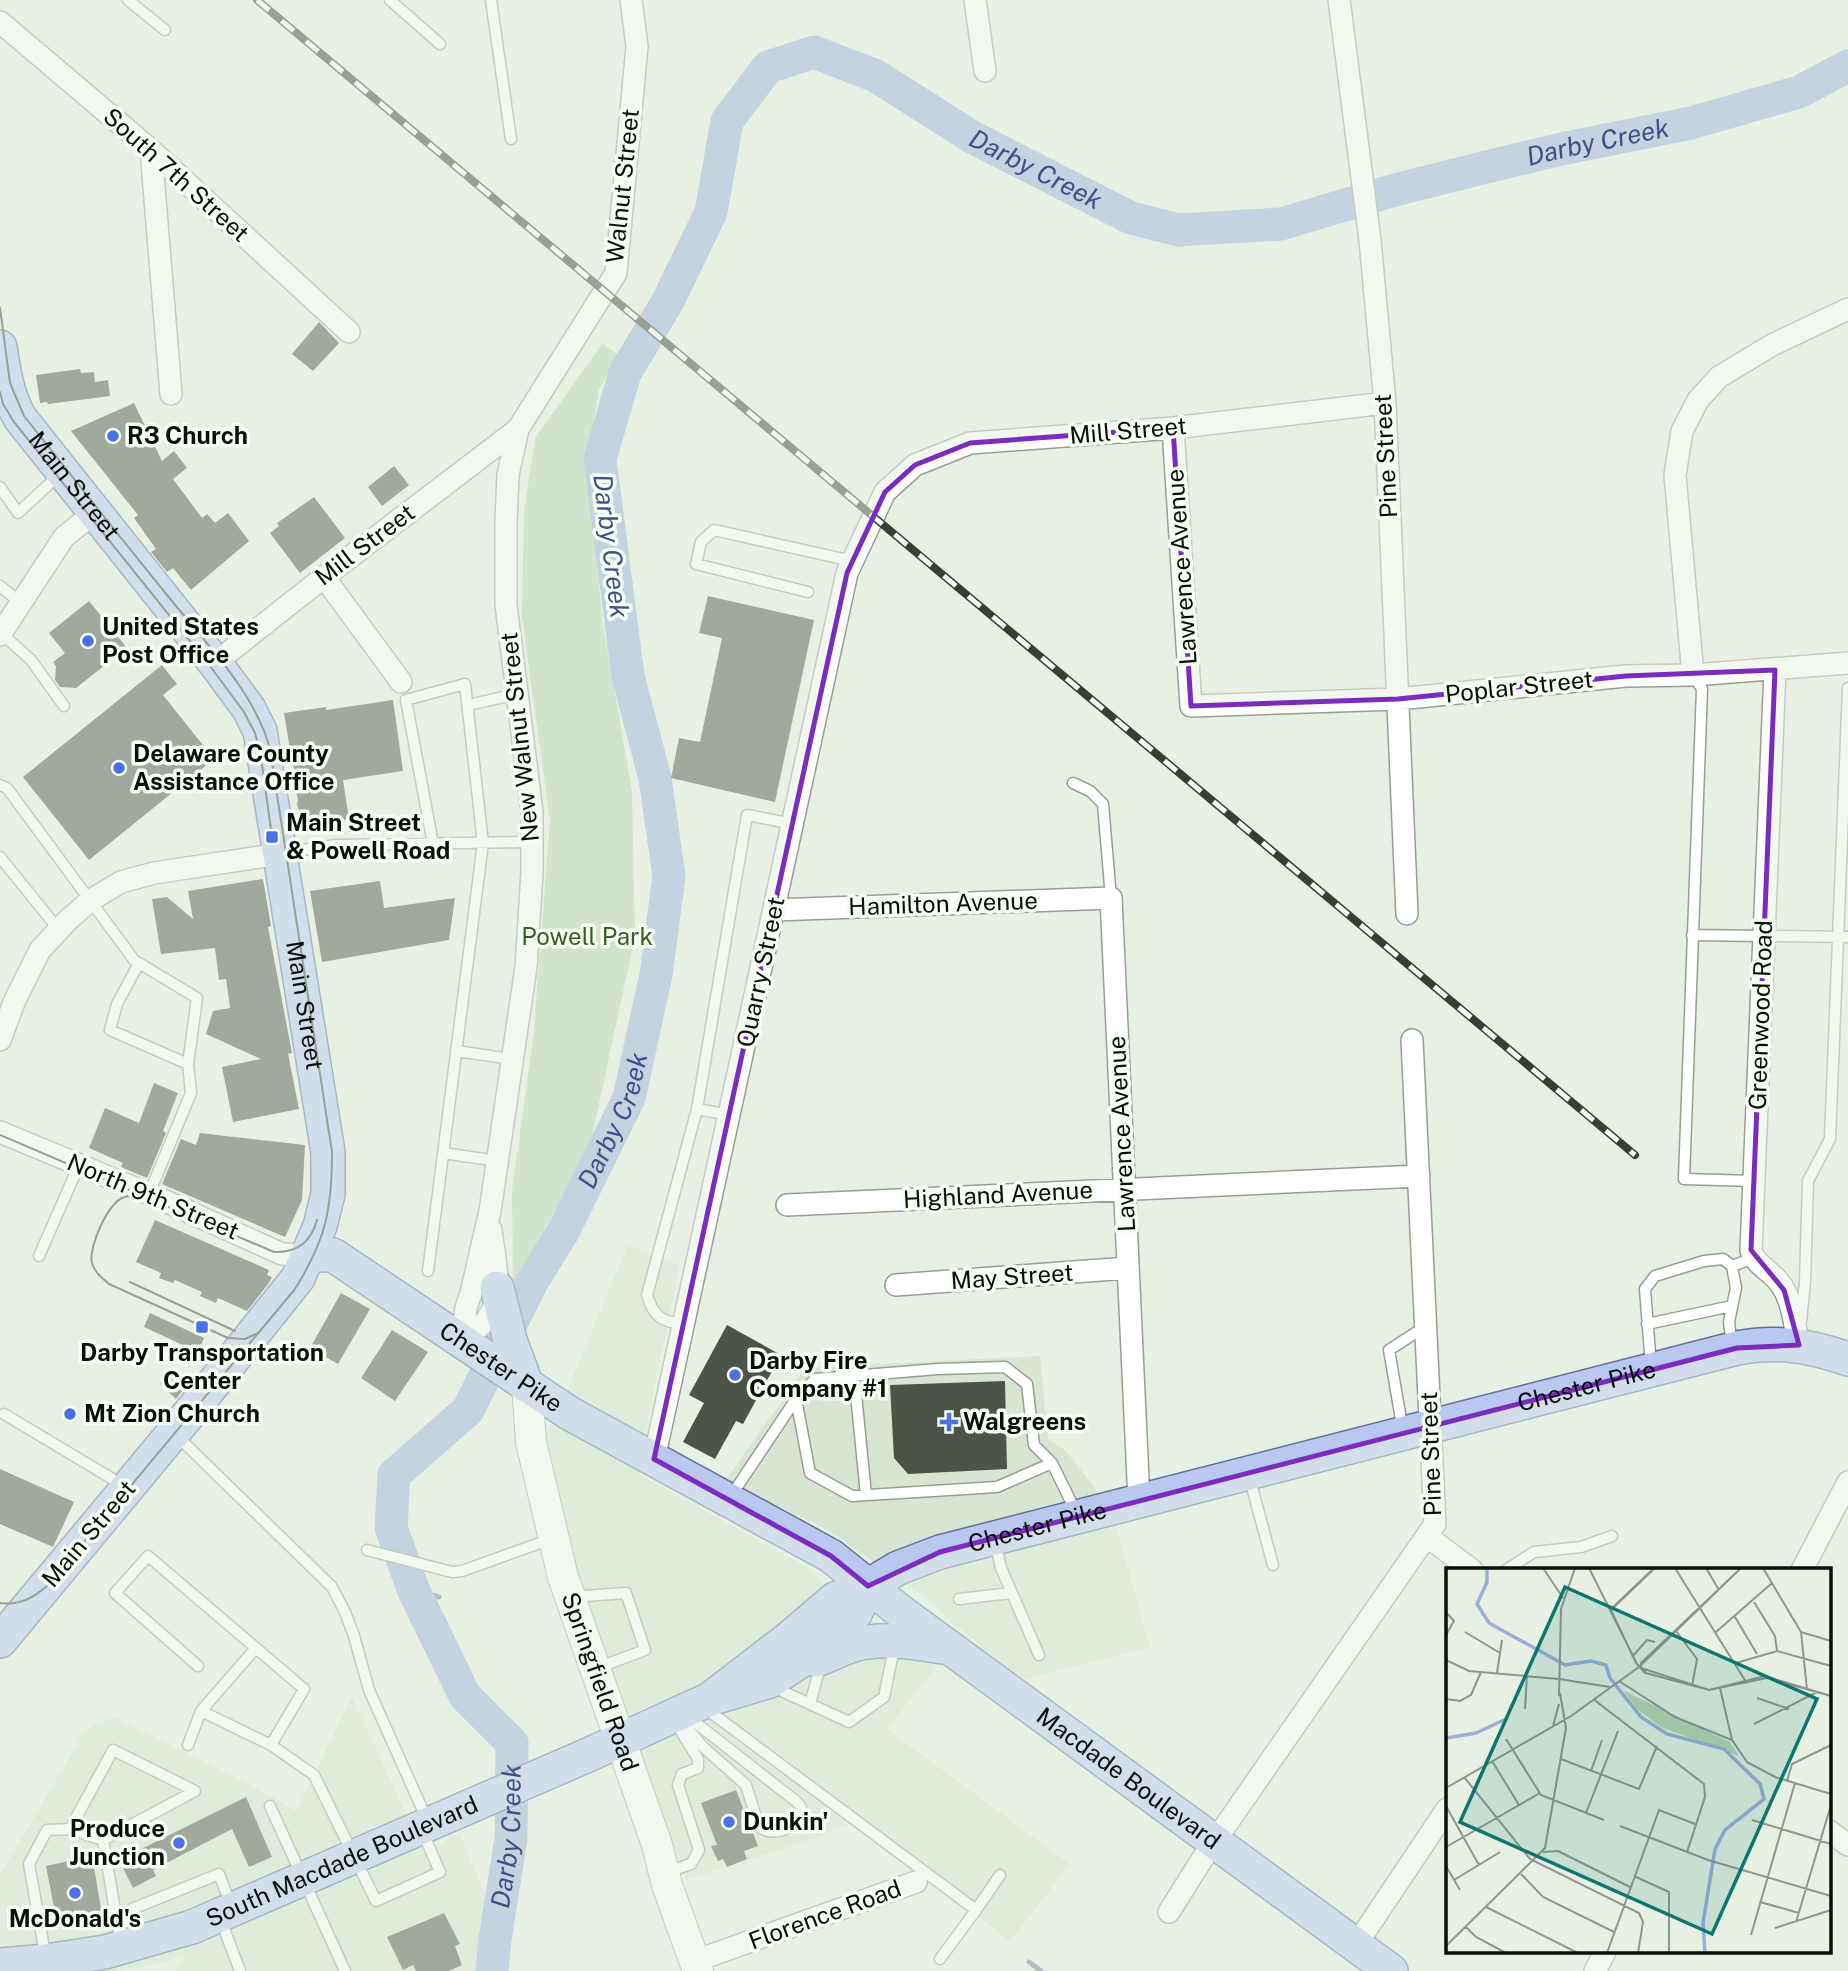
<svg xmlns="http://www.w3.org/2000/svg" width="1848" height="1971" viewBox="0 0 1848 1971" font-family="'Public Sans',sans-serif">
  <rect width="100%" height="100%" fill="#e8f0e4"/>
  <path fill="#d9e5d3" d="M628,1245L680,1265L641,1452L638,1474L812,1570L835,1599L877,1641L922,1656L937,1667L887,1729L1070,1864L1010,1941L854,1822L794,1845L686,1880L577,1575L544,1437L560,1407Z
    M1040,1356L1048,1439L1066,1451L1094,1487L1118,1533L1150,1647L1019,1681L928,1600L828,1530L725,1481L805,1368Z
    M352,1697L423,1851L460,1834L487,1900L480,1971H175L183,1957L123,1971H0V1875L86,1729L114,1717L257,1788L296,1811Z"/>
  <path fill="#bcd3b1" d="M602,344L621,356L599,389L588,457L602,619L632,791L635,936L589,1150L513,1285L512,1190L533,1040L550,821L522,617L524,512L535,438Z"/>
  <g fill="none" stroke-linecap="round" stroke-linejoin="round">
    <path stroke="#707e9b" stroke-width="5" d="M413,1589L439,1597
      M1029,1962L1041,1971"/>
    <path stroke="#9caed9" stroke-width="33" id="s1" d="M492,1971L495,1939L511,1839L512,1743L465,1696L413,1589L391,1527L394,1475L468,1410L532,1282L564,1230L629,1098L656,975L669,876L655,778L628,676L600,459L625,373L668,301L711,212L727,121L768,67L814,52L876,76L972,137L1131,218L1178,230L1281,224L1402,188L1486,167L1566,148L1691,123L1799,92L1848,66"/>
  </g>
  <path fill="#4c5349" d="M319,322L339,343L313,371L292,354Z
    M80,369L81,373L94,372L95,382L108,380L110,396L48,404L47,402L40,403L36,375Z
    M134,403L162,461L174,451L187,468L173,479L202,518L207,514L215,523L228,513L249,541L191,590L173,568L167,572L151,552L156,549L134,518L138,515L71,431Z
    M394,466L409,485L382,506L368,487Z
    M314,497L345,538L300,573L270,533L279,526L277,523Z
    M708,596L814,620L775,802L671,778L679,738L700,742L722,638L699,633Z
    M89,601L127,648L76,688L60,687L55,680L56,666L53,662L65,653L49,633Z
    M162,665L177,684L163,695L214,759L89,860L23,777Z
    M393,700L403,771L343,780L349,819L301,826L300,813L297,805L298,800L293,779L295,776L293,764L287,760L291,755L284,713L326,707V710Z
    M263,879L271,926L268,927L292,1053L288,1054L299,1109L233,1122L222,1067L261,1059L206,1034L213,1011L230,1008L226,979L219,980L215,948L161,954L152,899L167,897L193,919L188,891Z
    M380,881L384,908L455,898L449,940L322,962L310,891Z
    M154,1083L178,1093L163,1131L166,1133L147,1178L121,1167L123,1163L89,1148L105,1108L139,1123Z
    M200,1133L305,1145L302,1200L285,1237L162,1184L181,1139L196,1145Z
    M155,1220L269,1270L267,1275L272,1277L269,1283L247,1311L218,1298L216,1303L200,1296L202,1292L175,1280L173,1283L159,1278L161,1273L136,1262Z
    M341,1293L370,1309L338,1364L310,1348Z
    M150,1313L204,1338L198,1352L144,1327Z
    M727,1325L781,1355L743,1424L736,1421L715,1459L683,1442L704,1403L689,1395Z
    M392,1330L428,1352L395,1401L361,1378Z
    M171,1370L187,1385L176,1399L160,1384Z
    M1005,1381L1007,1469L908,1474L894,1458L890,1385Z
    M0,1469L74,1502L53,1547L0,1524Z
    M736,1790L758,1846L744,1851L747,1859L727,1867L723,1859L718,1861L711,1846L717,1845L701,1803Z
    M246,1797L272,1857L249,1867L232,1829L153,1870L156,1876L133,1888L119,1860Z
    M92,1856L103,1920L58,1928L46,1866Z
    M444,1913L460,1944L455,1946L462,1965L449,1971H416L413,1965L403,1970L387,1937Z"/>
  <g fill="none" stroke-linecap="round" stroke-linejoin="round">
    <g stroke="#979f93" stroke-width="13">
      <path id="lane" d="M128,0L165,30
        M390,0L440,44
        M491,0L511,139
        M0,487L18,513L60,474
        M0,586L21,603
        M808,592L696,564L701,542L714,530L852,561
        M1,633L31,660L64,706
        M1693,675L1702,689L1684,1179L1754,1181
        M468,705L517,694
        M1073,783L1090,791L1103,804L1111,898
        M0,785L7,788L134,960L197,998L188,1064L191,1093L149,1194
        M283,853L336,845L532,842
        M0,857L59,930
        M1692,935L1848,937
        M139,963L117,1004L110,1030L188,1064
        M456,1051L512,1059
        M697,1109L730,1115
        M443,1153L497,1161
        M39,1256L79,1165
        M428,1271L483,843L465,684L406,700L433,844
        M1801,1322L1805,1281L1808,1181L1830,1139L1848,688
        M1647,1324L1732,1306
        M684,1325C662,1321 654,1318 647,1295L697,1109L747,815L793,824
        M1732,1346L1729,1322L1736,1288L1732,1266L1754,1258
        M1651,1366L1645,1289L1655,1276L1704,1261L1723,1259L1732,1266
        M854,1374L866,1495
        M796,1399L815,1379L938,1369L1005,1367L1027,1384L1034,1445L1052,1463
        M4,1414L111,1478L123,1488
        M1403,1431L1389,1350L1426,1326
        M175,1434L332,1587L345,1612L354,1636L369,1690L428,1822
        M1249,1476L1273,1565
        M731,1496L796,1399L810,1473L852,1496L997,1487L1052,1463L1077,1514
        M995,1541L1001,1568L1039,1655
        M367,1550L452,1572L462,1571L551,1539
        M1506,1570L1534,1552L1581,1547L1612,1536
        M571,1597L626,1593L645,1650L597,1668
        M959,1599L1011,1593
        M198,1666L115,1593L148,1556L304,1689L271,1745
        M771,1686L849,1722L884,1697L895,1643
        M810,1704L821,1663
        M705,1708L976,1910L1000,1875
        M201,1711L255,1649
        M680,1719L702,1746L746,1785L759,1827C775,1838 800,1828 801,1807L797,1802L687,1716
        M188,1745L201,1711L271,1745L314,1775L376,1901L440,1872L423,1833
        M270,1806L345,1971
        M70,1829L103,1840
        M667,1872L691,1864L699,1850L678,1785L682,1774L698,1768V1759L674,1720
        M220,1918L240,1971
        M141,1937L132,1909L219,1874L231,1905
        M46,1959L29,1864L47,1830L70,1829L113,1750L195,1791L103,1840L121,1945
        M940,1959L976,1910"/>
    </g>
    <g stroke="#979f93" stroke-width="24">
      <path id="street" d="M975,0L985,71
        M1339,0L1370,240L1385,403L1407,914
        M0,22L151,150L349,332
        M151,150L171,394
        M1173,428L1191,706L1398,699L1626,676L1693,675L1848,663
        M324,577L401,682
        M0,635L64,537L94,513
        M215,663L324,577L518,429
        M1775,670L1751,1250C1754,1264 1771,1271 1779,1282C1793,1299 1794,1325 1799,1345
        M1693,675L1675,475L1682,431L1698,400L1719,377L1772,345L1848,309
        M774,910L1111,898L1139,1501
        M0,1040L15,1000L40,950L68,920L91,900L121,882L154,873L280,854
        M0,1132L154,1196L282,1254L309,1255
        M787,1205L1419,1176
        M896,1285L1128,1268
        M462,1341L466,1308L471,1293L490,1211L526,967L532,872V812L506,605V521L508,475L518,429L616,273L637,46L631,0
        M462,1341C470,1334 481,1327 487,1319C505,1296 494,1256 491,1230
        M654,1459L847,573L885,492L915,465L970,443L1173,428L1385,403
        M1428,1537L1472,1570
        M1802,1570L1848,1482
        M1829,1831L1848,1845
        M1169,1912L1201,1861L1435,1524L1412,1040
        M1356,1945L1447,1809
        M695,1961L916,1882
        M1595,1971L1605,1952"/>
    </g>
    <g stroke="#979f93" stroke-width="32">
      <g id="secondary">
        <path id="s2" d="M527,1386L531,1442L563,1577L657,1845L667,1885L698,1971"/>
      </g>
    </g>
    <g stroke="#5e6f98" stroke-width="36">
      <g id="primary">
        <path id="s3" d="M0,347C4,373 7,395 20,418L215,663L249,709L260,731L328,1152V1194L320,1226L298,1278L193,1409L0,1641"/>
        <path id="s4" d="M309,1255H333L569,1413L831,1556L901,1612L1391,1971"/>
        <path d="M497,1288L510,1340L527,1386"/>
        <path d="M816,1660C830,1655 843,1648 857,1644C886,1637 915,1643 944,1647"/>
        <path id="s5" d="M710,1699L788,1639L835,1599L868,1586L898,1568L940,1552L1737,1348C1776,1340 1811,1346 1848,1359"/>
        <path id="s6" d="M0,1965L46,1961L105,1952L192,1927L588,1755L710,1699L770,1681L813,1653L855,1614L868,1586"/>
      </g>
    </g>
    <use href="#lane" stroke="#fff" stroke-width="10"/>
    <use href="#street" stroke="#fff" stroke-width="21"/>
    <use href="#secondary" stroke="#fff" stroke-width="30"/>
    <use href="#primary" stroke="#b9c8ef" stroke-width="33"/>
    <path stroke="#393d37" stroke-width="2" d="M0,308L10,383L24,416C72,476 119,536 167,595C204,641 255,692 270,749L332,1152C332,1210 326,1239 295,1289L48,1585C34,1598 19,1606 0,1603
      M0,392L3,404L14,422L210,666L244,712L255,733L260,751L271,829
      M0,1135L274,1252C297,1253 311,1242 317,1220
      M140,1196C135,1195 129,1195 124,1197C108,1203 88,1247 92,1263C95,1273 102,1278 109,1284L228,1338L245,1339L258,1333
      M130,1282L235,1331"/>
    <g stroke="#393d37" stroke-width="8">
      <path id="rail" d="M257,0L1635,1155"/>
    </g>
    <use href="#rail" stroke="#f5fef1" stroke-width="5" stroke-dasharray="16" stroke-linecap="butt"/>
  </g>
  <path d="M0 0H1848V1971H0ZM1173,428L1191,706L1398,699L1626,676L1775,670L1751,1250L1784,1290L1799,1345L1737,1348L940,1552L868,1586L831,1556L654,1459L847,573L885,492L915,465L970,443Z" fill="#e8f0e4" fill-opacity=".55" fill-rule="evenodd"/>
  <path fill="none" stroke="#7b2cbf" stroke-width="5" stroke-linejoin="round" d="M1173,428L1191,706L1398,699L1626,676L1775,670L1751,1250L1784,1290L1799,1345L1737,1348L940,1552L868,1586L831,1556L654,1459L847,573L885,492L915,465L970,443Z"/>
  <g fill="#4d71e4" stroke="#f5fef1" stroke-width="2.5">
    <circle cx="113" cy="436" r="7"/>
    <circle cx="88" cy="641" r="7"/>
    <circle cx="119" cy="768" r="7"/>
    <rect x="265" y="830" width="14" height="14" rx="3.5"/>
    <rect x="195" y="1320" width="14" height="14" rx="3.5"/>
    <circle cx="735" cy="1375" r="7"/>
    <circle cx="70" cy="1414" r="7"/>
    <path d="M945.5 1411.5h7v7h7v7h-7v7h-7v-7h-7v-7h7z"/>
    <circle cx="729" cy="1822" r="7"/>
    <circle cx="179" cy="1843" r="7"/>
    <circle cx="75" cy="1893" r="7"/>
  </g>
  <g text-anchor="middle" stroke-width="7" stroke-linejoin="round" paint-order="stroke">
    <g font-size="24" fill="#0b0e0a" stroke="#f5fef1">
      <text transform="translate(176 175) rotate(42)" y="8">South 7th Street</text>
      <text transform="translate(623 186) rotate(-84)" y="8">Walnut Street</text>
      <text transform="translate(1128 431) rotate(-5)" y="8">Mill Street</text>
      <text transform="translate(1386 456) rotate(-93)" y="8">Pine Street</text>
      <text dy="8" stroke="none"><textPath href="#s3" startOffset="161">Main Street</textPath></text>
      <text transform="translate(365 545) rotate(-37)" y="8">Mill Street</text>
      <text transform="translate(1182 567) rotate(-94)" y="8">Lawrence Avenue</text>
      <text transform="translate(1519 687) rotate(-6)" y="8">Poplar Street</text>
      <text transform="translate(520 737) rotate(-96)" y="8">New Walnut Street</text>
      <text transform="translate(943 904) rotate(-2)" y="8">Hamilton Avenue</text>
      <text transform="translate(761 972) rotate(-78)" y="8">Quarry Street</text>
      <text dy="8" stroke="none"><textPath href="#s3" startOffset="747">Main Street</textPath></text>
      <text transform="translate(1761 1015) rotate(-88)" y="8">Greenwood Road</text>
      <text transform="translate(1122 1134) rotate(-93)" y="8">Lawrence Avenue</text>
      <text transform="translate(998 1195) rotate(-3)" y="8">Highland Avenue</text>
      <text transform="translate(153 1197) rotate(23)" y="8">North 9th Street</text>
      <text transform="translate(1012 1277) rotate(-4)" y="8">May Street</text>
      <text dy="8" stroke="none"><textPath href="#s4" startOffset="226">Chester Pike</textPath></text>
      <text dy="8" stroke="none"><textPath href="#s5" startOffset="943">Chester Pike</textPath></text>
      <text transform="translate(1431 1454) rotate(-92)" y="8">Pine Street</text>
      <text dy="8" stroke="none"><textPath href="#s5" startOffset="376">Chester Pike</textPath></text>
      <text transform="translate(89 1534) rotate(-50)" y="8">Main Street</text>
      <text dy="8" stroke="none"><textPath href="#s2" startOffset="306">Springfield Road</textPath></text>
      <text dy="8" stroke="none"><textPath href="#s4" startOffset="978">Macdade Boulevard</textPath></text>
      <text dy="8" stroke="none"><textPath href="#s6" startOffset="360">South Macdade Boulevard</textPath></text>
      <text transform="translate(825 1915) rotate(-20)" y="8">Florence Road</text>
    </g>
    <g font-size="24" font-weight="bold" fill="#0b0e0a" stroke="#f5fef1" text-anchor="start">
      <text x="127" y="444">R3 Church</text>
      <text x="102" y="635">United States<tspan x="102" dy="28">Post Office</tspan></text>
      <text x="133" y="762">Delaware County<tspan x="133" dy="28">Assistance Office</tspan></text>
      <text x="286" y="831">Main Street<tspan x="286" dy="28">&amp; Powell Road</tspan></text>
      <text x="202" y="1361" text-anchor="middle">Darby Transportation<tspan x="202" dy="28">Center</tspan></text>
      <text x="749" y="1369">Darby Fire<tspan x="749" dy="28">Company #1</tspan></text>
      <text x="84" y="1422">Mt Zion Church</text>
      <text x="963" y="1430">Walgreens</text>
      <text x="743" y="1830">Dunkin'</text>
      <text x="165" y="1837" text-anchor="end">Produce<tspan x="165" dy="28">Junction</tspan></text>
      <text x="75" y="1927" text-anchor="middle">McDonald's</text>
    </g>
    <g font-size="24" fill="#385c22" stroke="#f5fef1">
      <text x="587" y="945">Powell Park</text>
    </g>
    <g font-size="26" font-style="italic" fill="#3d5189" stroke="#f5fef1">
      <text dy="9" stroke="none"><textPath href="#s1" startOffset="2950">Darby Creek</textPath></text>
      <text dy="9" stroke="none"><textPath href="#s1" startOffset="2364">Darby Creek</textPath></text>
      <text transform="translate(611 546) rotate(83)" y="9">Darby Creek</text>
      <text dy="9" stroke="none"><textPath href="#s1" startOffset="956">Darby Creek</textPath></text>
      <text dy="9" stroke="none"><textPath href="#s1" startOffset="136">Darby Creek</textPath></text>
    </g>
  </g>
  <g transform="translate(1446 1568)">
    <rect width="385" height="385" fill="#e8f0e4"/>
    <path d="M178,123L284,174L293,188L215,159L191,141Z" fill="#bcd3b1"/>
    <path fill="none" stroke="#9caed9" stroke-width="3.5" d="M41,0V14L31,36L43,55L119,97L145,93L160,97L164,110L195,149L221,166L278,181L314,216L318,231L279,262L269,281L257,355L259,385M0,170L30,165L62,150"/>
    <path fill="none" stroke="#90968d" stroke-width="2" d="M97,0L117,30M143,0L191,96L200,105L263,122L321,110L385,128M229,0L300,114M260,0L273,22M295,0L195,95V100L263,122L319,108L385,128M317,0L355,64L361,121M308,34L329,68L331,83M164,42L208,0M0,44L8,53L0,67M289,49L311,86M230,63L251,91L246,118M19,64L54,85M270,64L326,15M355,64L385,73M186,89L201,72L209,74M0,92L23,103L113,111M290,95L331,83L385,98M193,99L295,0M51,105L56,72M199,105L190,95L165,42L209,0M113,111L164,119M173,113L229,149L286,172M274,120L286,172L301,194L329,209L385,226M113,128L115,41L129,0M311,130L343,141M0,131L14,133L25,127L35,104M147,131L258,216L259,229L241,284M79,141L81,108M308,156L371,124M107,158L113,136M60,171L95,227L158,252M115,191L193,221L211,178M46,193L73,237M145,203L156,172M18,209L84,291L193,345L197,354L192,385M341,213L346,196L385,177M0,220L125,148L193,99M0,238L33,297M140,245L172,163M306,252L385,276M174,258L262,292L385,328M0,279L94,225M97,284L112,283L184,319M0,298L14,322M75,306L97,329L168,364M188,308L223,324V385M8,312L54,284M314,334L353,345M40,339L132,385M350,354L385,237M20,359L30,369L60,385M329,360L385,342M305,367L349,215M0,378L99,280L120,160L114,125M161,385L213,242L249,256"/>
    <path fill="#0f766e" fill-opacity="0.15" stroke="#0f766e" stroke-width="3.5" d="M119,19L371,131L266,366L14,254Z"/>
    <rect width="385" height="385" fill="none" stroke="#0b0e0a" stroke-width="3.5"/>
  </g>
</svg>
